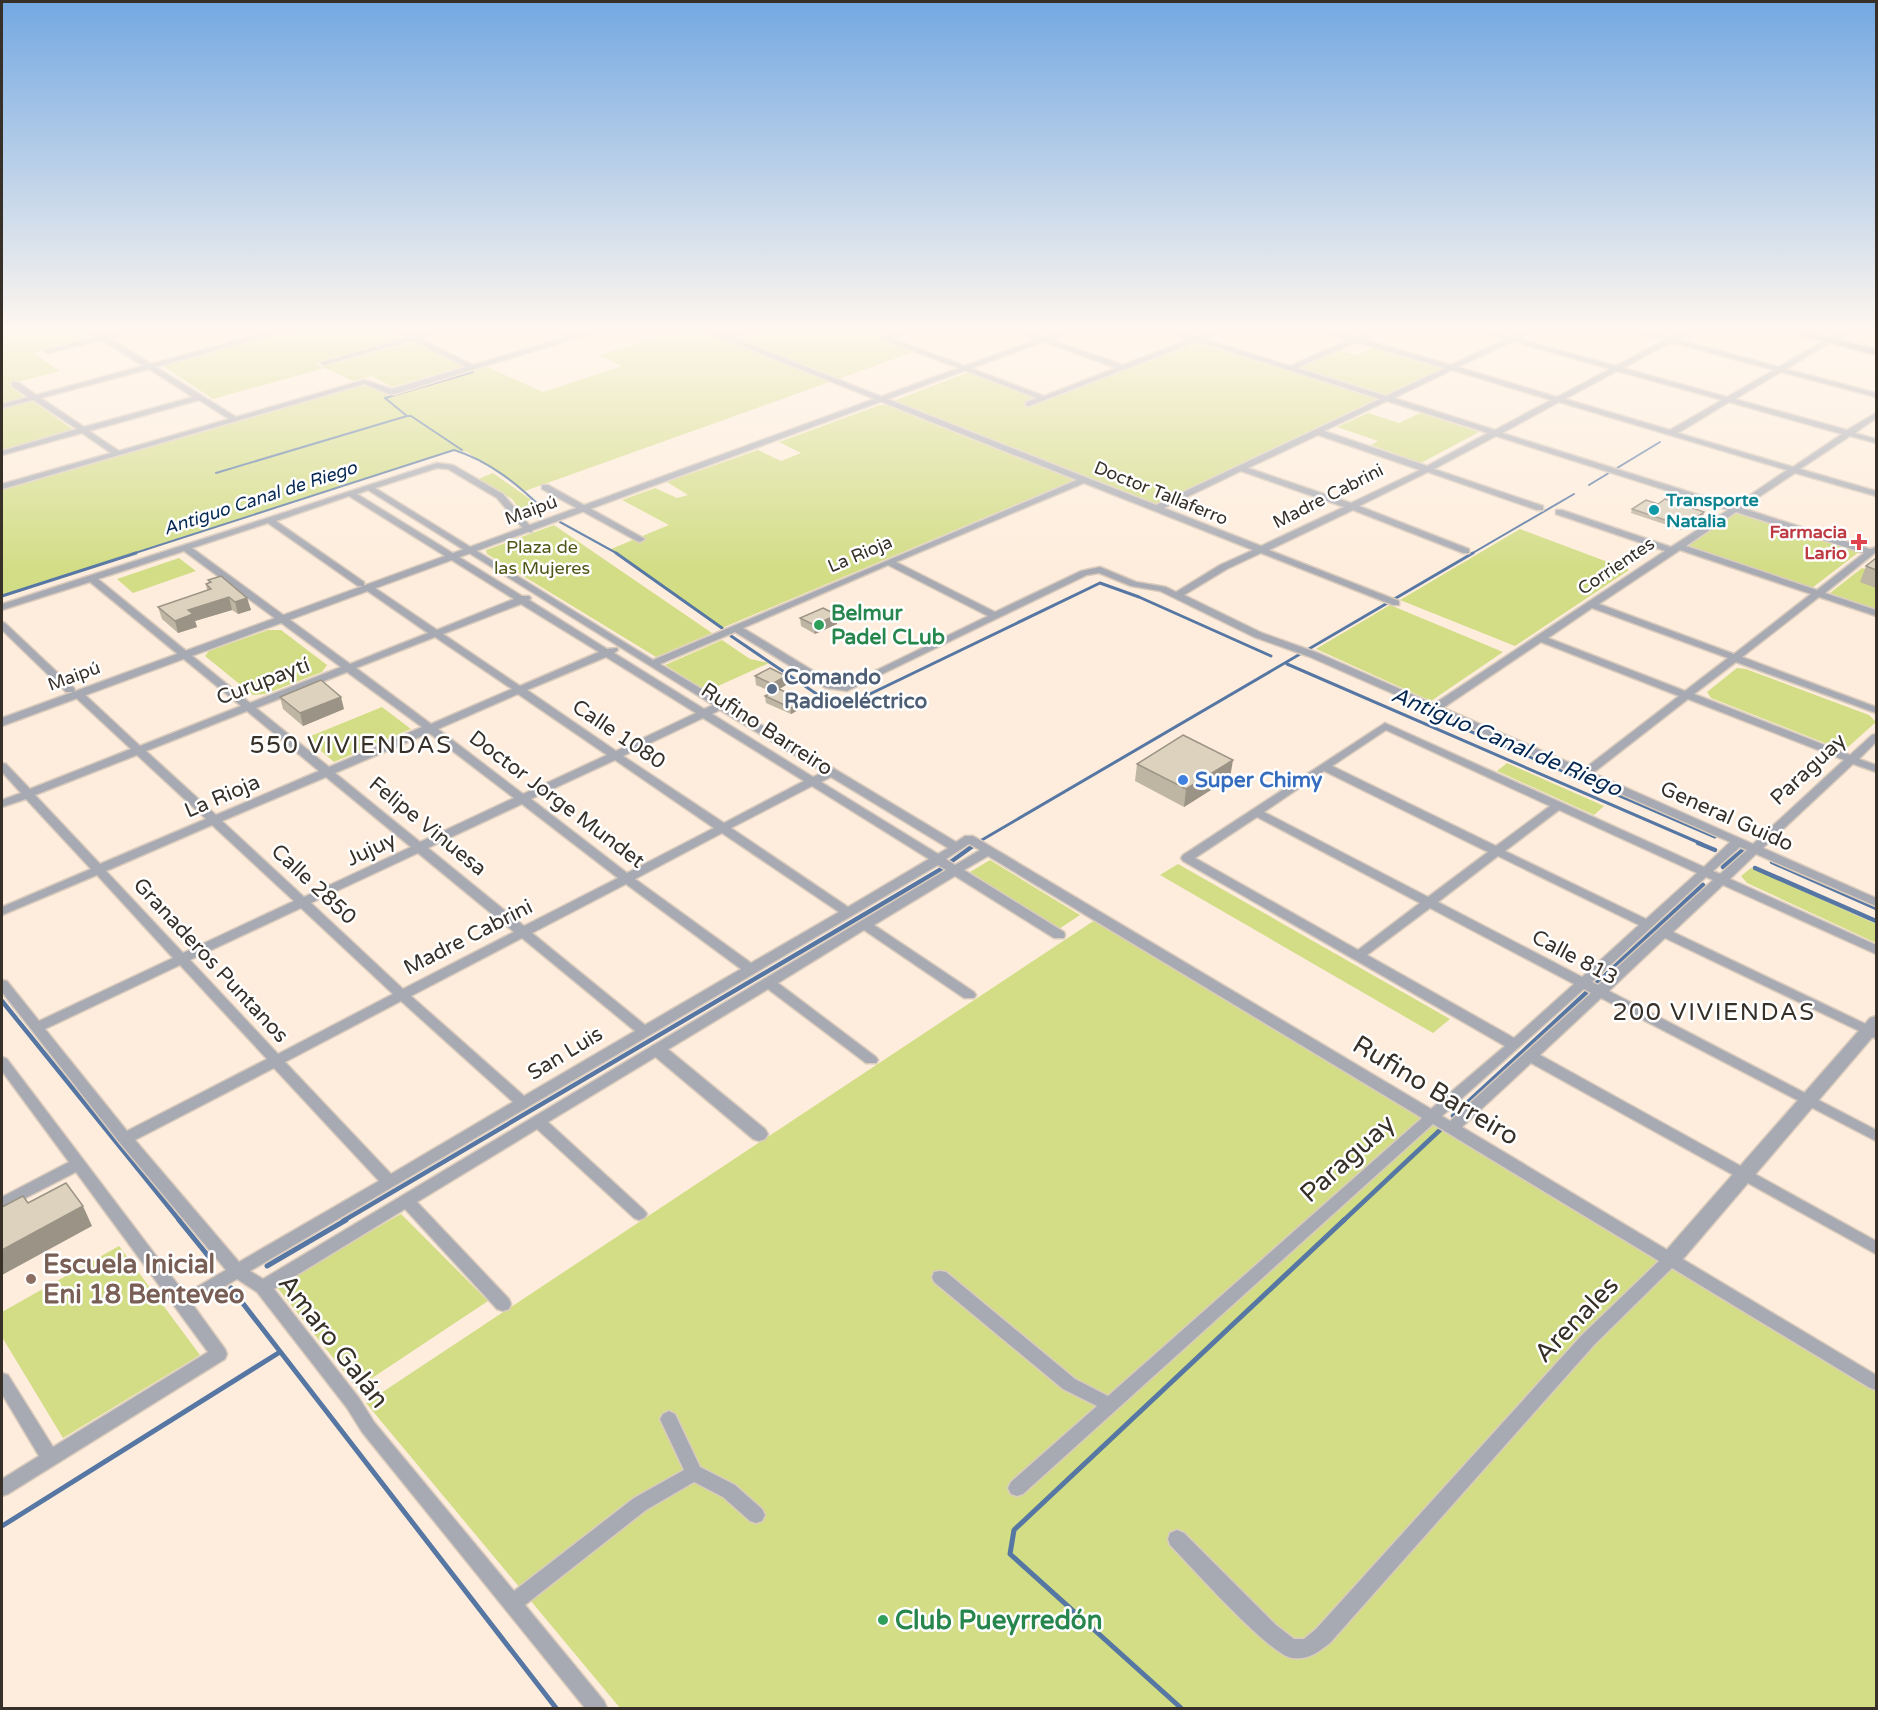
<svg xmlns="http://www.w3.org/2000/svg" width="1878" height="1710" viewBox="0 0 1878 1710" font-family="'Varela Round',sans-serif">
  <rect width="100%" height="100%" fill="#feeddc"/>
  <path fill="#d2dd86" d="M2,330H123L33,353L60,371L10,384L25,398L2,404Z
    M296,330H390L403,337L316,363L321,367L415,342L464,366L392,387L372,376L353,381L325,368L213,399L163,366Z
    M681,330H695L725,341L760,330H905L885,338L916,351L525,491L467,452L454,450L2,596V489L360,385C372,385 381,395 393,394L485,366L543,392L622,366L599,355Z
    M1198,340L1377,399L1159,503L1152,504L891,402L969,372L1045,400Z
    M1373,347L1442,368L1386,395L1299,368L1339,350L1356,355Z
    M31,400L75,431L2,451V408Z
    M880,405H886L1074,480L722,628L611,549L669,525L622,500L655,488L677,498L688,495L667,482L758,450L781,461L801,453L779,442Z
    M1368,413L1399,423L1420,413L1479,432L1421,463L1371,445L1378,441L1337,427Z
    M493,473L544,509L524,516L512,499L478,479Z
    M1736,512L1859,552L1812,588L1687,546Z
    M554,525L712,633L656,657L487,554L486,550Z
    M1520,529L1629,570L1515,646L1400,600Z
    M179,558L196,571L133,593L117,579Z
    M1862,568L1876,572V609L1830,593Z
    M1390,605L1503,652L1431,701L1316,649Z
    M268,630H281L327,665L322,672L265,694L253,695L205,656L209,651Z
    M722,640L750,659L769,663L707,691L665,665Z
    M1737,668L1746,669L1869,715L1876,722L1847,748L1835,747L1711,698L1707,692Z
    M382,707L411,729L334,762L306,738Z
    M1507,763L1604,806L1594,815L1497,771Z
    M990,860L1080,915L1059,929L970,872Z
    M1178,864L1450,1019L1433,1033L1160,875Z
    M1751,868L1876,924V943L1747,883L1741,876Z
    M1095,920L1876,1392V1708H620L366,1403Z
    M401,1214L488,1301L357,1388L276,1286Z
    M119,1246L200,1355L63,1438L2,1337V1312Z"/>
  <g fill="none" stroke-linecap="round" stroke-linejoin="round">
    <path stroke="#5677a4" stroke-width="2" d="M2,404L25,398
      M462,450L411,416H407L385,398L473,372
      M216,473L407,416
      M1589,485L1660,442
      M560,522L618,554
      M132,554L454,450C490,461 520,486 546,512
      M1471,554L1574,494"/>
    <path stroke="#5677a4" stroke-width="3" d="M616,553L722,628
      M2,596L136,553
      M731,636L830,703L845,706L1100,583L1139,597L1271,656
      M1287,664L1702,844
      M1428,713L1715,837
      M975,844L1473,553"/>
    <path stroke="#5677a4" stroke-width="4.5" d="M1698,843L1715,850
      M1772,862L1876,908
      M1723,867L1743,850
      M1755,868L1876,921
      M1597,983L1703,885
      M2,1001L180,1221
      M1453,1116L1586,993
      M343,1221L938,871L977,843
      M1343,1221L1440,1130"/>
    <path stroke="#5677a4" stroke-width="5" d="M179,1220L209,1257
      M267,1266L346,1220
      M231,1288L556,1708
      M2,1526L280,1352
      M1181,1708L1010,1554L1014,1530L1344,1220"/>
    <g stroke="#dacbbc" stroke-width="3">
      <path id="minor" d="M87,330H96L104,335L123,330H136L109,338L151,364L276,330H288L156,367L236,417L364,380L392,389L466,367L412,340L324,365L320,363L406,338L392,330H402L413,336L433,330H445L419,338L473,365L564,338L547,330C558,330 565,335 571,335C580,336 590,330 601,330L395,394H389L364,384L2,489V484L111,453L82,433L2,455V451L77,429L33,400L2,408V404L28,397L12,386V382H18L36,395L143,366L102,340L48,353L44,351L97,337ZM149,369L193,397L84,427L41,398ZM199,400L229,419L119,451L89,431Z
        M702,330C711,330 721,336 728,335C738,334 745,330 755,330L733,338L1156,505L1380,399L1198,341L1029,406H1026V402L1037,398L880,338L900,330H911L891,338L1044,396L1116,368L1012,330H1023L1123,365L1191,339L1166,330C1177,330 1185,334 1195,336C1201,336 1213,330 1224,330L1204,339L1290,366L1349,340L1320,330H1332L1355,337L1371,330H1381L1362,339L1451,365L1506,339L1476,330H1488L1511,337L1525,330H1535L1519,339L1616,366L1664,340L1630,330H1642L1669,337L1683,330H1692L1676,339L1779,367L1842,330H1851L1786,369L1876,393V397L1781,372L1735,399L1847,430L1876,413V418L1855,433L1876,439V443L1850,436L1800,469L1876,491V496L1795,473L1742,508L1870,549L1876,547V552L1825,593L1876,610V616L1819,597L1742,657L1876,707V713L1736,662L1694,694L1850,755L1872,735L1876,734V742L1859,759L1876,765V772L1853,764L1763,848L1876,898V906L1756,854L1730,879L1876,945V954L1723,885L1673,932L1876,1029V1039L1665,938L1609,991L1876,1130V1141L1601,998L1540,1055L1876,1241V1254L1531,1063L1462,1127L1876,1375V1390L1870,1388L1672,1268L1594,1345L1330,1643C1318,1652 1309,1660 1293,1658C1271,1657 1190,1565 1170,1545L1168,1539L1170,1533L1177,1530L1184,1533L1276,1625L1294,1639H1304L1316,1629L1582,1335L1659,1261L1433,1124L1023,1494L1017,1496L1011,1494L1008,1488L1011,1482L1097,1406L1063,1389L934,1282L932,1277L934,1272L940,1271L946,1272L1075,1379L1108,1396L1422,1118L988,856L964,870L1064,932L1065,935L1064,938H1054L955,876L874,925L974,992L976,995L974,998H964L864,930L778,983L876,1057L878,1060L876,1063H866L768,989L548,1122L644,1210L647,1214L644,1218L639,1220L634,1218L537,1129L417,1202L509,1299L511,1304L509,1309L503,1311L497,1309L405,1209L274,1289L359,1398L374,1422L514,1591L634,1498L684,1470L660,1419L663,1414L669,1411L675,1414L700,1467L735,1485L762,1509L765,1515L762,1521L756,1523L750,1521L723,1497L694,1482L646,1510L525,1605L604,1701L607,1708H585L362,1432L347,1408L257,1292L237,1279L193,1305L225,1349L227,1354L225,1359L8,1494L2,1496V1479L39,1456L2,1394V1373L8,1375L53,1447L208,1352L76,1172L2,1210V1197L69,1162L2,1071V1057L7,1059L185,1294L226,1270L120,1143L2,992V980L7,981L39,1021L173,958L97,875L2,915V907L91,869L26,799L2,807V800L21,793L2,772V763L6,764L30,789L131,749L74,696L73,694L74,692H82L140,746L241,706L90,582L2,610V604L437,463L453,465L503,494L532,528V532H526L497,498L448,469L437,468L375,488L653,660L1077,480ZM1513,341L1610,369L1557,397L1458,367ZM1356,342L1445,368L1386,396L1297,368ZM1671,342L1774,370L1727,397L1623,368ZM1452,370L1551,400L1495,430L1394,398ZM1617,371L1722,400L1670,430L1565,399ZM1387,401L1488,433L1427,466L1324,431ZM1559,402L1787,470L1734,506L1502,433ZM1729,402L1842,434L1793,467L1678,433ZM1318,435L1420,470L1351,503L1248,468ZM1496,436L1728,510L1671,547L1562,510H1556V514L1665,551L1434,704L1318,653L1262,633L1184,595L1227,569L1261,553L1393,605H1399V601L1269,550L1353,510L1463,553H1469V549L1359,506L1428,472L1537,510H1543V506L1434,469ZM1241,471L1344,507L1261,546L1164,508ZM1084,483L1253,550L1220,565L1176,592L1166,587L1136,582L1100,567L1081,571L995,612L896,562ZM368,490L713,705L704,709L614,653L618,650L617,648L607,649L529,600L531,598L529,596H522L357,494ZM349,496L514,599L437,630L372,586H366V590L428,633L350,664L192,548L268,523L358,586H364V582L276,521ZM1736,512L1864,553L1817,590L1686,546ZM1680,550L1811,594L1734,654L1599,604ZM184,551L341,667L250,703L98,579ZM888,565L988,616L846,685L833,683L743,628ZM1099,573L1131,586L1160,591L1254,637L1310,657L1730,842L1704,867L1385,723L1183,855L1181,858L1183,861L1505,1046L1431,1109L973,836H965L956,842L660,664L735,632L826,688L847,691L1087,575ZM521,604L599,652L520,686L443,634ZM1592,608L1728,658L1685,691L1548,638ZM435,637L512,689L431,724L356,668ZM1541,642L1679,696L1584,769L1443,708ZM606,657L696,713L616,751L527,690ZM347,672L422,727L329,767L256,708ZM518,694L607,755L523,794L438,729ZM1688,699L1844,760L1753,844L1593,773ZM720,710L823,772L813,777L712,714ZM247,711L319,771L216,815L146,751ZM703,718L804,781L724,823L623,756ZM1386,730L1550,806L1496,846L1332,766ZM429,733L514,798L420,842L335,773ZM137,755L206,819L100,864L35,795ZM615,760L714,828L627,873L531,799ZM1324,771L1488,852L1428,897L1264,812ZM326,777L411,847L304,897L222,821ZM831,777L948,848L938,854L821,782ZM812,786L929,859L848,907L731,828ZM522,804L618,878L524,926L428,848ZM1559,810L1697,873L1646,919L1505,851ZM1257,817L1420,903L1358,950L1195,858ZM212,825L294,901L183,953L106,871ZM722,833L839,912L751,963L635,879ZM969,844L980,850L955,865L946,859ZM1740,847L1747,850L1720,874L1713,871ZM418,853L514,932L403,989L311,903ZM1498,856L1639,925L1582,977L1438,902ZM938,865L946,870L263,1279L250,1271ZM1706,877L1713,880L1598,985L1592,982ZM626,884L741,969L645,1025L532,933ZM301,908L393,994L278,1054L190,960ZM1430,908L1574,984L1514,1038L1367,955ZM522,938L635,1031L524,1096L411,996ZM180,965L267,1059L127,1131L45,1029ZM1584,989L1591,993L1450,1121L1442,1116ZM401,1001L513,1102L391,1174L285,1062ZM274,1068L379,1181L239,1262L135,1140Z
        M542,485H548L645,539L640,542L637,541L542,489Z
        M2,622L5,623L74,688L75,690L74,692H66L2,630Z"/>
    </g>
    <g stroke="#dacbbc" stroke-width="3">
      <path id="tertiary" d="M1063,330H1075L2,726V718Z
        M1876,1016V1033L1677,1266L1670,1268L1663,1266L1660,1260L1663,1254L1870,1018Z
        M658,1044L664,1046L765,1129L768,1134L765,1139L759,1141L753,1139L652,1054L649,1050L652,1046Z"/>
    </g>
    <g stroke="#dacbbc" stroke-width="4">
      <path id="secondary" d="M1783,330H1800L1876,349V355Z"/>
    </g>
    <use href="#minor" fill="#a7aab3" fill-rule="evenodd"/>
    <use href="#tertiary" fill="#a7aab3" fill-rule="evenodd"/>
    <use href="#secondary" fill="#848895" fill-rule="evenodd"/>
  </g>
  <path fill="#beb5a3" d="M1658,504L1704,512L1703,516L1682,530L1631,513L1632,509Z
    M1876,558V588L1860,582L1866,566Z
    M208,580L247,598L251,610L238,614L232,610L195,621L197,627L178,633L162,619L158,607L207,590L206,584L209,583Z
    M800,618L837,624L815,634L801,626Z
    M755,676H786V685L779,689L804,701V707L791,714L766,703L765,696L772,692L756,685Z
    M280,697L344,709L303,726L283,709Z
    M1137,764L1230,778L1184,807L1135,781Z"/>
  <path fill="#9b9385" d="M1704,512L1703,516L1682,530L1683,526Z
    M229,597L232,610L195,621L197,627L178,633L175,621L188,610Z
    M247,598L251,610L238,614L235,602Z
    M837,615V624L815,634L814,625Z
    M786,676V685L773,693L772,684Z
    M341,697L344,709L303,726L300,713Z
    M804,701V707L791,714V708Z
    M1233,760L1230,778L1184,807L1186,789Z
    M83,1206L92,1226L2,1275V1250Z"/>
  <path fill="#ddd2be" stroke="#9b9385" stroke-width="1.5" d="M1665,499L1704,512L1683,526L1632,509L1646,500L1658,504Z
    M1876,558V570L1866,566Z
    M221,576L247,598L235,602L229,597L188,610L193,614L175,621L158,607L211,589L206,584L211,582L208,580Z
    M823,608L837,615L814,625L800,618Z
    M770,668L786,676L772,684L755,676Z
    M321,680L341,697L300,713L280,697Z
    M779,689L804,701L791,708L765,696Z
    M1183,735L1233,760L1186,789L1137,764Z
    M66,1183L83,1206L2,1250V1207L23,1196L28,1203Z"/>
  <linearGradient id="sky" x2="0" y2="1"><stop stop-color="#73a8e2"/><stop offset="0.58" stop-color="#fff7ef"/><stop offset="1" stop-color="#fff7ef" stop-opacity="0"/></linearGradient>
  <rect width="1878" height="569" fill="url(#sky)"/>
  <circle fill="#0f9aa8" stroke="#fff" stroke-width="2" cx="1654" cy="510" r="6"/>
  <path fill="#e0444e" stroke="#fff" stroke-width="2" d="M1856 533h6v6h6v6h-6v6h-6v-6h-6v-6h6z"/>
  <g fill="#2e9e5b" stroke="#fff" stroke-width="2">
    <circle cx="819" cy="625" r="6"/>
    <circle cx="883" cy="1620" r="6"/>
  </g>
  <circle fill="#5c6f8a" stroke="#fff" stroke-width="2" cx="772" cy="689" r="6"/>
  <circle fill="#3f7fe0" stroke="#fff" stroke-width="2" cx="1183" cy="780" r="6"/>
  <circle fill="#8d6e63" stroke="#fff" stroke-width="2" cx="31" cy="1279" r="6"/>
  <g text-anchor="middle" stroke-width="5" stroke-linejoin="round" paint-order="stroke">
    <g font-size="18" fill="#363029" stroke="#fff">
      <text transform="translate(1161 493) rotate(22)" y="6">Doctor Tallaferro</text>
      <text transform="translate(1328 496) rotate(-27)" y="6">Madre Cabrini</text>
      <text transform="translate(531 510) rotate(-20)" y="6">Maipú</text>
      <text transform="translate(860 554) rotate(-23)" y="6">La Rioja</text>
      <text transform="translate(1616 566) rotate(-34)" y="6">Corrientes</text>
      <text transform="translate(74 676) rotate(-20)" y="6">Maipú</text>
    </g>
    <g font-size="18" font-style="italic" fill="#052852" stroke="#fff">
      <text transform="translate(260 498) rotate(-18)" y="6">Antiguo Canal de Riego</text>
    </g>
    <g font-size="18" font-weight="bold" fill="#0d838f" stroke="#fff" text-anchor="start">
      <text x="1666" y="506">Transporte<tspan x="1666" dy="21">Natalia</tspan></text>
    </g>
    <g font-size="18" font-weight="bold" fill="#be3a42" stroke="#fff" text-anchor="end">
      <text x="1847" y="538">Farmacia<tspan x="1847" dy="21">Lario</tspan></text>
    </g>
    <g font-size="18" fill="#505616" stroke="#fff">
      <text x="542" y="553">Plaza de<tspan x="542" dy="21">las Mujeres</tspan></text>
    </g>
    <g font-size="21" font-weight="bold" fill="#27864d" stroke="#fff" text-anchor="start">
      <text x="831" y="620">Belmur<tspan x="831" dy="24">Padel CLub</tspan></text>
    </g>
    <g font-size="21" font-weight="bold" fill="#4e5e75" stroke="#fff" text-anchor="start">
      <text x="784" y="684">Comando<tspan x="784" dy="24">Radioeléctrico</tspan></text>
    </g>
    <g font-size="21" fill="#363029" stroke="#fff">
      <text transform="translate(263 681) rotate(-21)" y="7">Curupaytí</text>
      <text transform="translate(767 729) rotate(33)" y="7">Rufino Barreiro</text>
      <text transform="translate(619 734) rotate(34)" y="7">Calle 1080</text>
      <text transform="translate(1808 769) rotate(-43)" y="7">Paraguay</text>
      <text transform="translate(222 796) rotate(-23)" y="7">La Rioja</text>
      <text transform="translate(557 799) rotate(37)" y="7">Doctor Jorge Mundet</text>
      <text transform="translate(1727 816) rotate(24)" y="7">General Guido</text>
      <text transform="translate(428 826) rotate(39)" y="7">Felipe Vinuesa</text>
      <text transform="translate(371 849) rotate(-25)" y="7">Jujuy</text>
      <text transform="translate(314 884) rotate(43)" y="7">Calle 2850</text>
      <text transform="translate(468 937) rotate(-27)" y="7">Madre Cabrini</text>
      <text transform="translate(1575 957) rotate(28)" y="7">Calle 813</text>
      <text transform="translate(211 960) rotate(47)" y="7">Granaderos Puntanos</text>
      <text transform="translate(565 1053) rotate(-31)" y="7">San Luis</text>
    </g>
    <g font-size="21" font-weight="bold" fill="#366cbe" stroke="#fff" text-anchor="start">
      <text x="1195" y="787">Super Chimy</text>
    </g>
    <g font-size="22" font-style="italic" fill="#052852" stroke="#fff">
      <text transform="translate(1507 741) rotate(23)" y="8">Antiguo Canal de Riego</text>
    </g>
    <g font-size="24" letter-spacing="1.5" fill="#363029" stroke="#fff">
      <text x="351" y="753">550 VIVIENDAS</text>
      <text x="1714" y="1020">200 VIVIENDAS</text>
    </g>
    <g font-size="26" fill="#363029" stroke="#fff">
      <text transform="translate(1436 1090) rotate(31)" y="9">Rufino Barreiro</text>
      <text transform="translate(1347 1158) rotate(-42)" y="9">Paraguay</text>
      <text transform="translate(1576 1319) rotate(-46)" y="9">Arenales</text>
      <text transform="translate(334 1341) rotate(52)" y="9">Amaro Galán</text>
    </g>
    <g font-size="26" font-weight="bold" fill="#785e54" stroke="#fff" text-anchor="start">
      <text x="43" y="1273">Escuela Inicial<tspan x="43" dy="30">Eni 18 Benteveo</tspan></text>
    </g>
    <g font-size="26" font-weight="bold" fill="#27864d" stroke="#fff" text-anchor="start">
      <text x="895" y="1629">Club Pueyrredón</text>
    </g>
  </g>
  <rect width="1878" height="1710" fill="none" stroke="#363029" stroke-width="6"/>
</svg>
